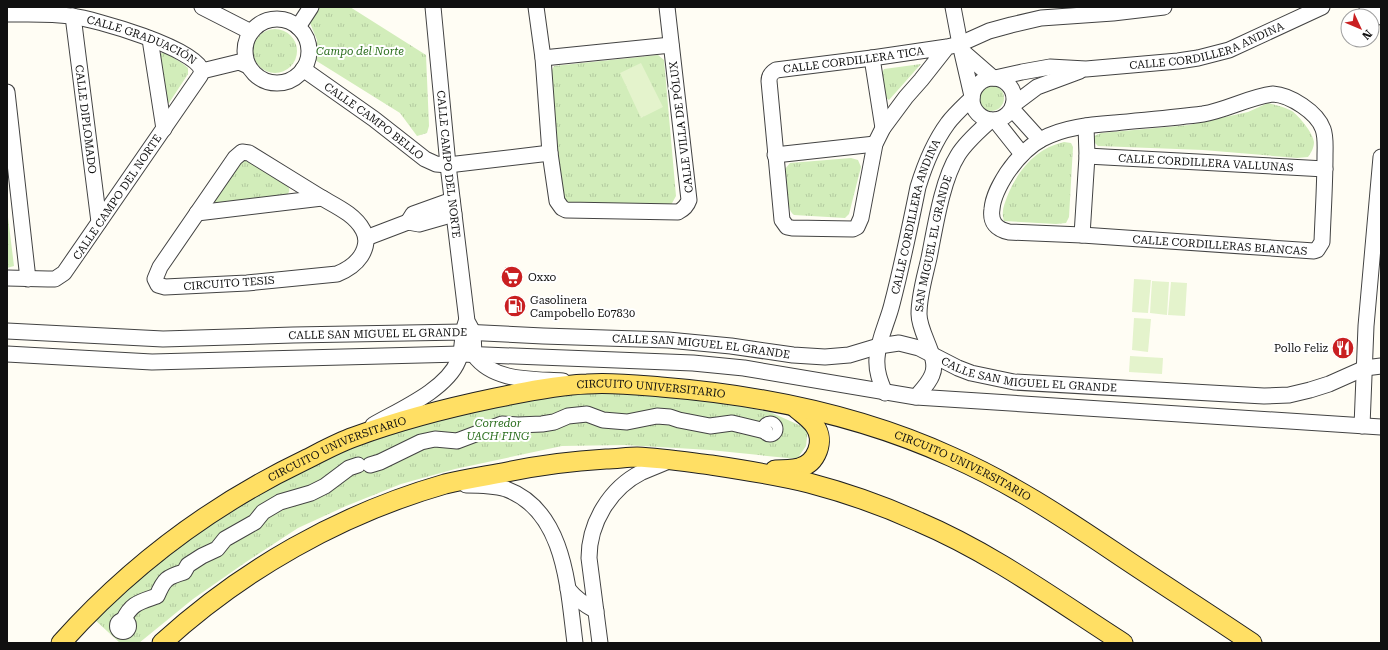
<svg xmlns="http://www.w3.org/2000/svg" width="1388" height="650" viewBox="0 0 1388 650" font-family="'Roboto Serif',serif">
  <defs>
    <pattern id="park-tufts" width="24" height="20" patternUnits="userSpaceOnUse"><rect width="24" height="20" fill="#d2edba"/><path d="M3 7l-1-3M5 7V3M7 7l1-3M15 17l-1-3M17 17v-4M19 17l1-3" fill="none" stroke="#b3ca9f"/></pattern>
  </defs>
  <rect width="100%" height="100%" fill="#fffdf4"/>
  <path fill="url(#park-tufts)" d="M317,7H350L426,55L429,126L427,133L417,136L400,113L315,60L317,40L308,18Z
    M253 51a22 22 0 1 1 44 0a22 22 0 1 1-44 0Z
    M164,52L182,63L188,68V74L169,103L164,104L158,55Z
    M658,55L664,60L676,196L671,205L568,203L563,198L550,74L554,66Z
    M921,64L889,100L885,97L881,75L884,69Z
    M978 98a13 13 0 1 1 26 0a13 13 0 1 1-26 0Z
    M1268,103C1276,105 1284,107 1292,111C1299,116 1313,133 1314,142C1314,148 1311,153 1308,157L1297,158L1203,150L1098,146L1093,141L1094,136L1101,133L1189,125L1248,112Z
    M1064,142L1071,143L1073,147L1069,217L1066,223L1056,224L1004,221C1001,212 1004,205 1007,197C1017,171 1036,148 1064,142Z
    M244,158L287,185C290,189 290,191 287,195L216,204L213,200Z
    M851,158L858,160L861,167L849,214L845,218L794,215C785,209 786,180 785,169L790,163Z
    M7,209L14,266L7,268Z
    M651,389L770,412L808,429L806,446L797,459L710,450L625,445L562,446L455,469L401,484L346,506L298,528L246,562L193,599L139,643H120L94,619L128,585L216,516L367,438L497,399Z"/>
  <path fill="#e4f3cc" d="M641,63L663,107L641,118L620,73Z
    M1134,279L1151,280L1148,313L1132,312Z
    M1152,281L1169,282L1167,315L1150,313Z
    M1171,282L1187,283L1185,316L1168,315Z
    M1134,318L1151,319L1148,352L1132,350Z
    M1130,356L1163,358L1162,374L1129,372Z"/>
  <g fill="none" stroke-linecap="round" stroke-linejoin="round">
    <g stroke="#434343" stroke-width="17">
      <g id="minor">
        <path d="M202,7L251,32"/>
        <path id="s1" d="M433,7L448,165L467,321L473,332L474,355C494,382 532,379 563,381"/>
        <path d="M536,7L543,58L550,153L557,201L562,208L566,210L678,212C684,209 687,206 689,200L667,7"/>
        <path d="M953,7L960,44L972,96"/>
        <path d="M1367,7L1381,17"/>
        <path id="s2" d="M7,14C29,14 50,13 71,16C95,19 196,48 202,71L200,76L64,273L55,279H48L7,278"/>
        <path id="s3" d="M73,16L99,222"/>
        <circle cx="277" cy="51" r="32"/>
        <path d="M298,27L311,7"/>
        <path d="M150,39L164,129"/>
        <path id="s4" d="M947,47L921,80L906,97L883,128L875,144L861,218L857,227L853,229L792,228L787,227L782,220L769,81C769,76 771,73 776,70L872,58L947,47L960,44L989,31L1011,25L1041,18L1113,13L1164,7"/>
        <path d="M962,51L993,78"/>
        <path d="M543,58L671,45"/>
        <path d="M872,58L883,128"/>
        <path id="s5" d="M303,69L374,119L425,159L436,164L448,165L550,153"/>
        <path d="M202,71L239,62L248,66"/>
        <circle cx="993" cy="99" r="21"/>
        <path id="s6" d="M995,78L1022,72L1050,67L1086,69L1178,61L1198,58L1229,50L1322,7"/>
        <path d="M7,92L28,279"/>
        <path d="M1273,94C1290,95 1317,112 1323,129C1326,137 1325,147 1325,156C1325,185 1323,213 1322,242L1317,250L1314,251L1082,235L1009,232C996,229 990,222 992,209C993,196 1000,184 1007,173C1016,160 1027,147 1042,139C1064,127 1090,125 1115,123C1144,120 1174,118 1203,114C1227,110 1249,97 1273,94Z"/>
        <path d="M1013,105L1037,87L1080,71"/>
        <path d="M1012,109L1040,140"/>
        <path d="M995,120L1022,154"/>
        <path d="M242,152L249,153C272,167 294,181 317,195C333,205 354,213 363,230C368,239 366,248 361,256C355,265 347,270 337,274L247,283L165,287L158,285L155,279L160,267L235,158Z"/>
        <path d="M775,155L875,144"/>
        <path id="s7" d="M1087,156L1325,169"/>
        <path d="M197,213L322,198"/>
        <path d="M408,222L413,214L452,200"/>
        <path d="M1082,235L1087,156L1086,126"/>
        <path d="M366,238L408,222L419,224L454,214"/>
        <path id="s8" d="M7,331L163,339L293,335L463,332L543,336L668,340L731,346L793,355L825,357L849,355L879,346L899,343L919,348L958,368L971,373L1014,382L1264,396L1289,395L1310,390L1329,384L1365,368L1381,366"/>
        <path d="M7,354L152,362L461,354L693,363L744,368L916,397L1381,427"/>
        <path id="s9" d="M885,393C880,381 876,371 877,358C878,340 888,321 892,304C902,266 910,226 918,187C925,164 934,142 948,123C955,114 964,106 972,98"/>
        <path id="s10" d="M916,397C922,390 929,383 932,375C940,358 919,334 919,314C919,295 925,276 929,258C935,228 942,180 958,155C966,142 979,131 991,120"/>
        <circle cx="770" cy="429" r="5"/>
        <path d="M373,425C399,410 446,390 458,361C464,349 461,335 466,322"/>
        <path d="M1362,426L1366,326L1381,157"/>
        <path d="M370,465L380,462L421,442L435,439L457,441L502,424L518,425L542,424L554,422L568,416L587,414L603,420L627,422L657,416L670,417L679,420L710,426L732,423L765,431"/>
        <path d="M466,485C480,485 493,485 506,489C566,511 568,590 575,643"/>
        <path d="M568,589C576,599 585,605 596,611"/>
        <circle cx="123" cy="626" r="5.5"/>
        <path d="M123,621C131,603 140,602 157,596C164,579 167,577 184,572L188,565L202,556L217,549L225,539L255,522L263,512L280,502L311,493L325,486L349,468L358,465"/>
        <path d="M600,643L589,558C589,523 610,488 642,472C652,468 662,464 671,460"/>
      </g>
    </g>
    <g stroke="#212121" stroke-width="21">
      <g id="major">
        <path d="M775,470C783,470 791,470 799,468C817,463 825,441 815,426C810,418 801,413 795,407"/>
        <path id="s11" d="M61,643C131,565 211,505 305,460C321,452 337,443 354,437C400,420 447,408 495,398C524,392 558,385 587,384C612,382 637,385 661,387C761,395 860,415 952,457C1009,482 1061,516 1113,551C1159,582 1206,612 1252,643"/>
        <path d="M162,643C242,570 340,514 445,484C465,479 486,476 507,472C540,465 572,461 606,459C616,459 627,457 637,457C662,458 687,462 711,465C744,470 777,475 809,483C847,493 884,506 919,522C992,553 1056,600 1123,643"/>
      </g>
    </g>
    <use href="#minor" stroke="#fff" stroke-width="15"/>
    <use href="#major" stroke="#ffdf64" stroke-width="19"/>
  </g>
  <defs>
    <g id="supermarket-disc" transform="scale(1.15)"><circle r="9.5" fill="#c91f21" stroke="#fff"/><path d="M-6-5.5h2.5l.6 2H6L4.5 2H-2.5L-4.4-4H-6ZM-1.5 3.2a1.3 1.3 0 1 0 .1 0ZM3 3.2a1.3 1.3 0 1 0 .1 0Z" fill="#fff"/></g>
    <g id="fuel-disc" transform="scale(1.15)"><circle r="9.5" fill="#c91f21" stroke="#fff"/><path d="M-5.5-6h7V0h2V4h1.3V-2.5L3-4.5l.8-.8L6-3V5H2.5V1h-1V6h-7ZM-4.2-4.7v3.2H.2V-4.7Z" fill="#fff"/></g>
    <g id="restaurant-disc" transform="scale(1.15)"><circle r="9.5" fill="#c91f21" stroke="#fff"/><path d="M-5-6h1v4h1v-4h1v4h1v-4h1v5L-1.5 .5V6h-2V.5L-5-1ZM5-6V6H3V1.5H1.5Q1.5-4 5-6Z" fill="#fff"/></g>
  </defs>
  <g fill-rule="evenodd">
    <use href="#supermarket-disc" x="512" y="277"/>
    <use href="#fuel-disc" x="515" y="306"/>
    <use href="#restaurant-disc" x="1343" y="348"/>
  </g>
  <g text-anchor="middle" stroke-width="4" stroke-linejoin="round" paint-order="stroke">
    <g font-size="11" fill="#101010" stroke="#fff">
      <text dy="4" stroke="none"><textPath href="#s2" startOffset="139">CALLE GRADUACIÓN</textPath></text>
      <text dy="4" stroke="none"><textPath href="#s6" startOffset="216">CALLE CORDILLERA ANDINA</textPath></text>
      <text dy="4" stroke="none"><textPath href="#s4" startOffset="517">CALLE CORDILLERA TICA</textPath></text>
      <text dy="4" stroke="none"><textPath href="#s3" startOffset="104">CALLE DIPLOMADO</textPath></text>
      <text dy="4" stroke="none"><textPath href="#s5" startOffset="88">CALLE CAMPO BELLO</textPath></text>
      <text transform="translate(681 127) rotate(-97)" y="4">CALLE VILLA DE PÓLUX</text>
      <text dy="4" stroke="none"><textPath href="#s7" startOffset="119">CALLE CORDILLERA VALLUNAS</textPath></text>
      <text dy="4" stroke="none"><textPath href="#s1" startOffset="158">CALLE CAMPO DEL NORTE</textPath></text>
      <text transform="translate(117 197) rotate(-56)" y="4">CALLE CAMPO DEL NORTE</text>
      <text dy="4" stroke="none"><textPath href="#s9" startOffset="183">CALLE CORDILLERA ANDINA</textPath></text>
      <text dy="4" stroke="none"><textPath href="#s10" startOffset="163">SAN MIGUEL EL GRANDE</textPath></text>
      <text transform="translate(1220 245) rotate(4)" y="4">CALLE CORDILLERAS BLANCAS</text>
      <text transform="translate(229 283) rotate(-4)" y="4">CIRCUITO TESIS</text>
      <text dy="4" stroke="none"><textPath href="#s8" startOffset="371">CALLE SAN MIGUEL EL GRANDE</textPath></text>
      <text dy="4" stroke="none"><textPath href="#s8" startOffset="695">CALLE SAN MIGUEL EL GRANDE</textPath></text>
      <text dy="4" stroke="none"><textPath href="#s8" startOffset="1031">CALLE SAN MIGUEL EL GRANDE</textPath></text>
      <text dy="4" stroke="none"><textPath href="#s11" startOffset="665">CIRCUITO UNIVERSITARIO</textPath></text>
      <text dy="4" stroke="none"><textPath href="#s11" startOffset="341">CIRCUITO UNIVERSITARIO</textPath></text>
      <text dy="4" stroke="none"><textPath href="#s11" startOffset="989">CIRCUITO UNIVERSITARIO</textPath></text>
    </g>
    <g font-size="11" font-style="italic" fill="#296d1c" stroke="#fff">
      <text x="360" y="55">Campo del Norte</text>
      <text x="498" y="427">Corredor<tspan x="498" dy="13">UACH FING</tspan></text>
    </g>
    <g font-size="11" fill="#101010" stroke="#fff" text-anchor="start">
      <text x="528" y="281">Oxxo</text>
      <text x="530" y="304">Gasolinera<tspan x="530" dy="13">Campobello E07830</tspan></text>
      <text x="1328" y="352" text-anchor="end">Pollo Feliz</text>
    </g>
  </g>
  <rect width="1388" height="650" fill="none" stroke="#101010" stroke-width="16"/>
  <g transform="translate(1360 28) rotate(134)"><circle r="19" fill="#ffffff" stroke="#9f9f9f"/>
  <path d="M0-3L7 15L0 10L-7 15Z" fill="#c91f21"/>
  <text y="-6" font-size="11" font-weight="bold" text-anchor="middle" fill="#101010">N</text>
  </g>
</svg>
